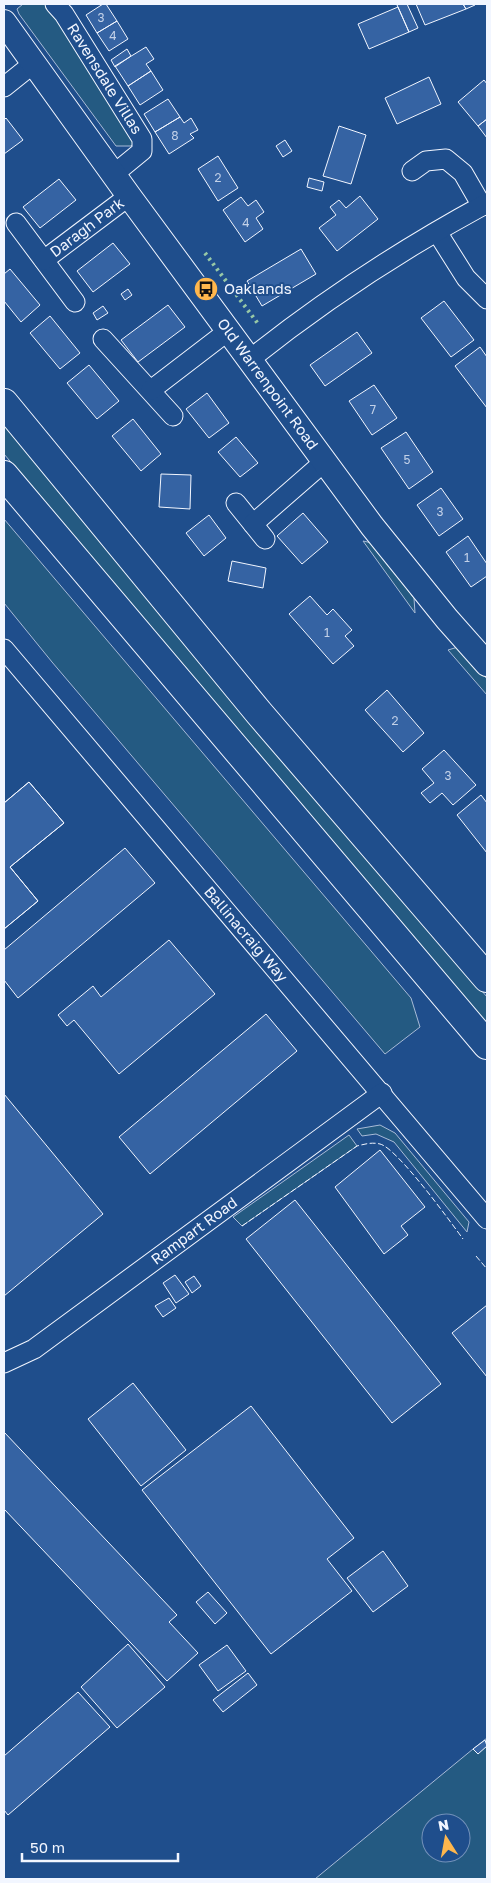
<svg xmlns="http://www.w3.org/2000/svg" width="491" height="1883" viewBox="0 0 491 1883" font-family="'Golos Text',sans-serif">
  <rect width="100%" height="100%" fill="#1f4e8c"/>
  <path fill="#245a82" stroke="#a8bbd7" fill-rule="evenodd" d="M23,4H47L136,141L131,146H116L19,14L17,9Z
    M4,424L487,997V1027L4,454Z
    M4,519L411,998L420,1027L385,1054L52,662L4,603Z
    M363,541L372,543L414,598L415,613Z
    M458,647L487,679V695L448,650Z
    M380,1125L395,1133L469,1222L467,1232L394,1142L376,1134L362,1136L357,1129Z
    M349,1135L357,1146L242,1226L233,1217Z
    M487,1738V1879H315L473,1749ZM431,1823H461V1853H431Z"/>
  <path fill="#3563a3" stroke="#f2f6ff" d="M103,4H106L117,21L97,33L86,15Z
    M400,4H407L418,28L409,32L397,5Z
    M416,4H463L466,9L425,25Z
    M463,4H475V5L466,9Z
    M398,7L409,32L369,49L358,24Z
    M117,21L128,39L109,51L97,33Z
    M146,47L154,59L146,64L151,71L128,86L115,66Z
    M127,49L131,56L115,67L111,60Z
    M151,71L163,90L140,105L128,86Z
    M429,77L441,104L397,124L385,98Z
    M484,80L487,84V119L478,126L458,102Z
    M168,99L180,117L155,132L144,114Z
    M180,117L184,123L191,118L198,130L190,134L194,138L169,154L155,132Z
    M6,118L23,140L4,154V120Z
    M487,119V138L478,126Z
    M339,126L366,135L351,184L323,176Z
    M285,140L292,151L283,157L276,146Z
    M218,156L238,188L218,201L198,169Z
    M309,178L324,182L322,191L307,187Z
    M59,179L76,200L40,228L23,207Z
    M360,196L378,219L337,251L319,228L336,215L330,207L339,200L346,208Z
    M241,197L248,206L256,200L264,212L256,218L263,229L245,242L223,210Z
    M113,243L130,264L93,292L77,271Z
    M301,249L316,274L262,306L247,281Z
    M10,269L40,305L21,322L4,301V274Z
    M128,289L132,295L125,300L121,294Z
    M444,301L474,340L451,357L421,318Z
    M168,305L185,327L138,362L121,340Z
    M103,306L108,313L97,320L93,313Z
    M50,316L80,353L60,369L30,333Z
    M357,332L372,353L325,386L310,365Z
    M480,347L487,357V408L455,366Z
    M89,365L119,401L97,419L67,383Z
    M374,385L397,418L372,435L349,401Z
    M207,393L229,423L209,438L186,409Z
    M133,419L161,454L141,471L112,436Z
    M406,432L433,472L409,489L381,448Z
    M236,437L258,463L240,477L218,452Z
    M161,474L191,475L190,509L159,507Z
    M441,488L463,519L439,536L417,505Z
    M303,513L328,542L302,564L277,536Z
    M209,515L226,538L204,556L186,533Z
    M468,536L487,564V576L471,587L446,552Z
    M232,561L266,568L263,588L228,581Z
    M310,596L327,615L333,609L352,630L345,636L354,646L333,664L289,614Z
    M387,690L424,733L403,752L365,710Z
    M444,750L476,785L453,805L442,793L430,803L421,793L434,783L422,769Z
    M29,782L64,823L10,867L38,901L4,929V803Z
    M29,782L64,823L10,867L38,901L4,929V803Z
    M481,795L487,803V853L457,815Z
    M125,848L155,883L18,998L4,980V950Z
    M169,940L215,994L119,1074L74,1020L67,1026L58,1015L93,986L101,997Z
    M266,1014L297,1051L150,1174L119,1137Z
    M4,1094L103,1214L4,1296Z
    M380,1150L425,1207L401,1226L408,1235L384,1254L335,1187Z
    M295,1200L441,1384L392,1423L246,1239Z
    M175,1275L189,1294L176,1303L163,1283Z
    M194,1276L201,1286L192,1293L185,1282Z
    M169,1298L176,1308L163,1317L155,1306Z
    M487,1305V1377L452,1333Z
    M133,1383L186,1450L141,1486L88,1419Z
    M251,1406L354,1538L327,1559L352,1591L271,1654L142,1490Z
    M4,1432L177,1615L169,1622L198,1653L167,1681L4,1509Z
    M383,1551L408,1586L373,1612L347,1578Z
    M208,1592L227,1613L215,1624L196,1602Z
    M128,1644L165,1687L117,1728L81,1687Z
    M227,1645L246,1671L218,1691L199,1665Z
    M248,1673L257,1685L223,1712L213,1700Z
    M78,1692L110,1727L8,1815L4,1810V1756Z
    M485,1740L487,1746L478,1754L473,1749Z"/>
  <g fill="none" stroke-linecap="round" stroke-linejoin="round">
    <g stroke="#f2f6ff" stroke-width="21">
      <g id="minor">
        <path id="s1" d="M55,4L64,14L142,139V151L114,174"/>
        <path d="M4,87L34,63"/>
        <path d="M412,171L426,161L446,159L463,173L482,206"/>
        <path d="M16,223L75,302"/>
        <path d="M437,232L466,278L487,299"/>
        <path id="s2" d="M44,260L129,196"/>
        <path d="M103,339L173,416"/>
        <path d="M249,360C323,301 404,248 487,203"/>
        <path d="M151,390L228,331"/>
        <path d="M236,503L265,539"/>
        <path d="M253,524L324,462"/>
        <path id="s3" d="M4,649L487,1219"/>
        <path id="s4" d="M4,1363L34,1349L382,1093"/>
      </g>
    </g>
    <g stroke="#f2f6ff" stroke-width="26">
      <g id="tertiary">
        <path id="s5" d="M4,22L129,196L372,526L447,619L487,664"/>
      </g>
    </g>
    <g stroke="#f2f6ff" stroke-width="30">
      <path id="trunk" d="M4,403L259,713L487,978
        M4,475L487,1045"/>
    </g>
    <use href="#minor" stroke="#1f4e8c" stroke-width="19"/>
    <use href="#tertiary" stroke="#1f4e8c" stroke-width="24"/>
    <use href="#trunk" stroke="#1f4e8c" stroke-width="28"/>
    <path stroke="#97c8a6" stroke-width="4" stroke-dasharray="2.5 4" stroke-linecap="butt" d="M205,253L259,325"/>
    <path stroke="#f2f6ff" stroke-width="1" stroke-dasharray="6 2.5" stroke-linecap="butt" d="M242,1226L357,1146C365,1144 372,1142 380,1144C397,1148 450,1221 463,1239
      M476,1256L487,1269"/>
  </g>
  <defs>
    <g id="bus-disc" transform="scale(1.25)"><circle r="9.5" fill="#ffb74d" stroke="#1f4e8c"/><path d="M-5-6H5V4H4V6H2V4H-2V6H-4V4H-5ZM-3.5-4V0h7V-4ZM-3.5 1.2v1.5H-2V1.2ZM2 1.2v1.5H3.5V1.2Z" fill="#111"/></g>
  </defs>
  <g fill-rule="evenodd">
    <use href="#bus-disc" x="206" y="289"/>
  </g>
  <g text-anchor="middle" stroke-width="4" stroke-linejoin="round" paint-order="stroke">
    <g font-size="12" fill="#c3d1e8">
      <text x="101" y="22">3</text>
      <text x="113" y="40">4</text>
      <text x="175" y="140">8</text>
      <text x="218" y="182">2</text>
      <text x="246" y="227">4</text>
      <text x="373" y="414">7</text>
      <text x="407" y="464">5</text>
      <text x="440" y="516">3</text>
      <text x="467" y="562">1</text>
      <text x="327" y="637">1</text>
      <text x="395" y="725">2</text>
      <text x="448" y="780">3</text>
    </g>
    <g font-size="15" fill="#f2f6ff" stroke="#1f4e8c">
      <text dy="5" stroke="none"><textPath href="#s1" startOffset="90">Ravensdale Villas</textPath></text>
      <text dy="5" stroke="none"><textPath href="#s2" startOffset="54">Daragh Park</textPath></text>
      <text dy="5" stroke="none"><textPath href="#s5" startOffset="448">Old Warrenpoint Road</textPath></text>
      <text dy="5" stroke="none"><textPath href="#s3" startOffset="374">Ballinacraig Way</textPath></text>
      <text dy="5" stroke="none"><textPath href="#s4" startOffset="232">Rampart Road</textPath></text>
    </g>
    <g font-size="15" fill="#f2f6ff" stroke="#1f4e8c" text-anchor="start">
      <text x="224" y="294">Oaklands</text>
    </g>
  </g>
  <rect width="491" height="1883" fill="none" stroke="#f2f6ff" stroke-width="10"/>
  <g transform="translate(446 1838) rotate(349)"><circle r="24" fill="#1f4e8c" stroke="#7391ba"/>
  <path d="M0-4L9 19L0 12L-9 19Z" fill="#ffb74d"/>
  <text y="-8" font-size="14" font-weight="bold" text-anchor="middle" fill="#f2f6ff">N</text>
  </g>
  <path d="M22 1853v8h156v-8" fill="none" stroke="#f2f6ff" stroke-width="2.5"/>
  <text x="30" y="1853" font-size="15" fill="#f2f6ff" stroke="#1f4e8c" stroke-width="4" paint-order="stroke">50 m</text>
</svg>
